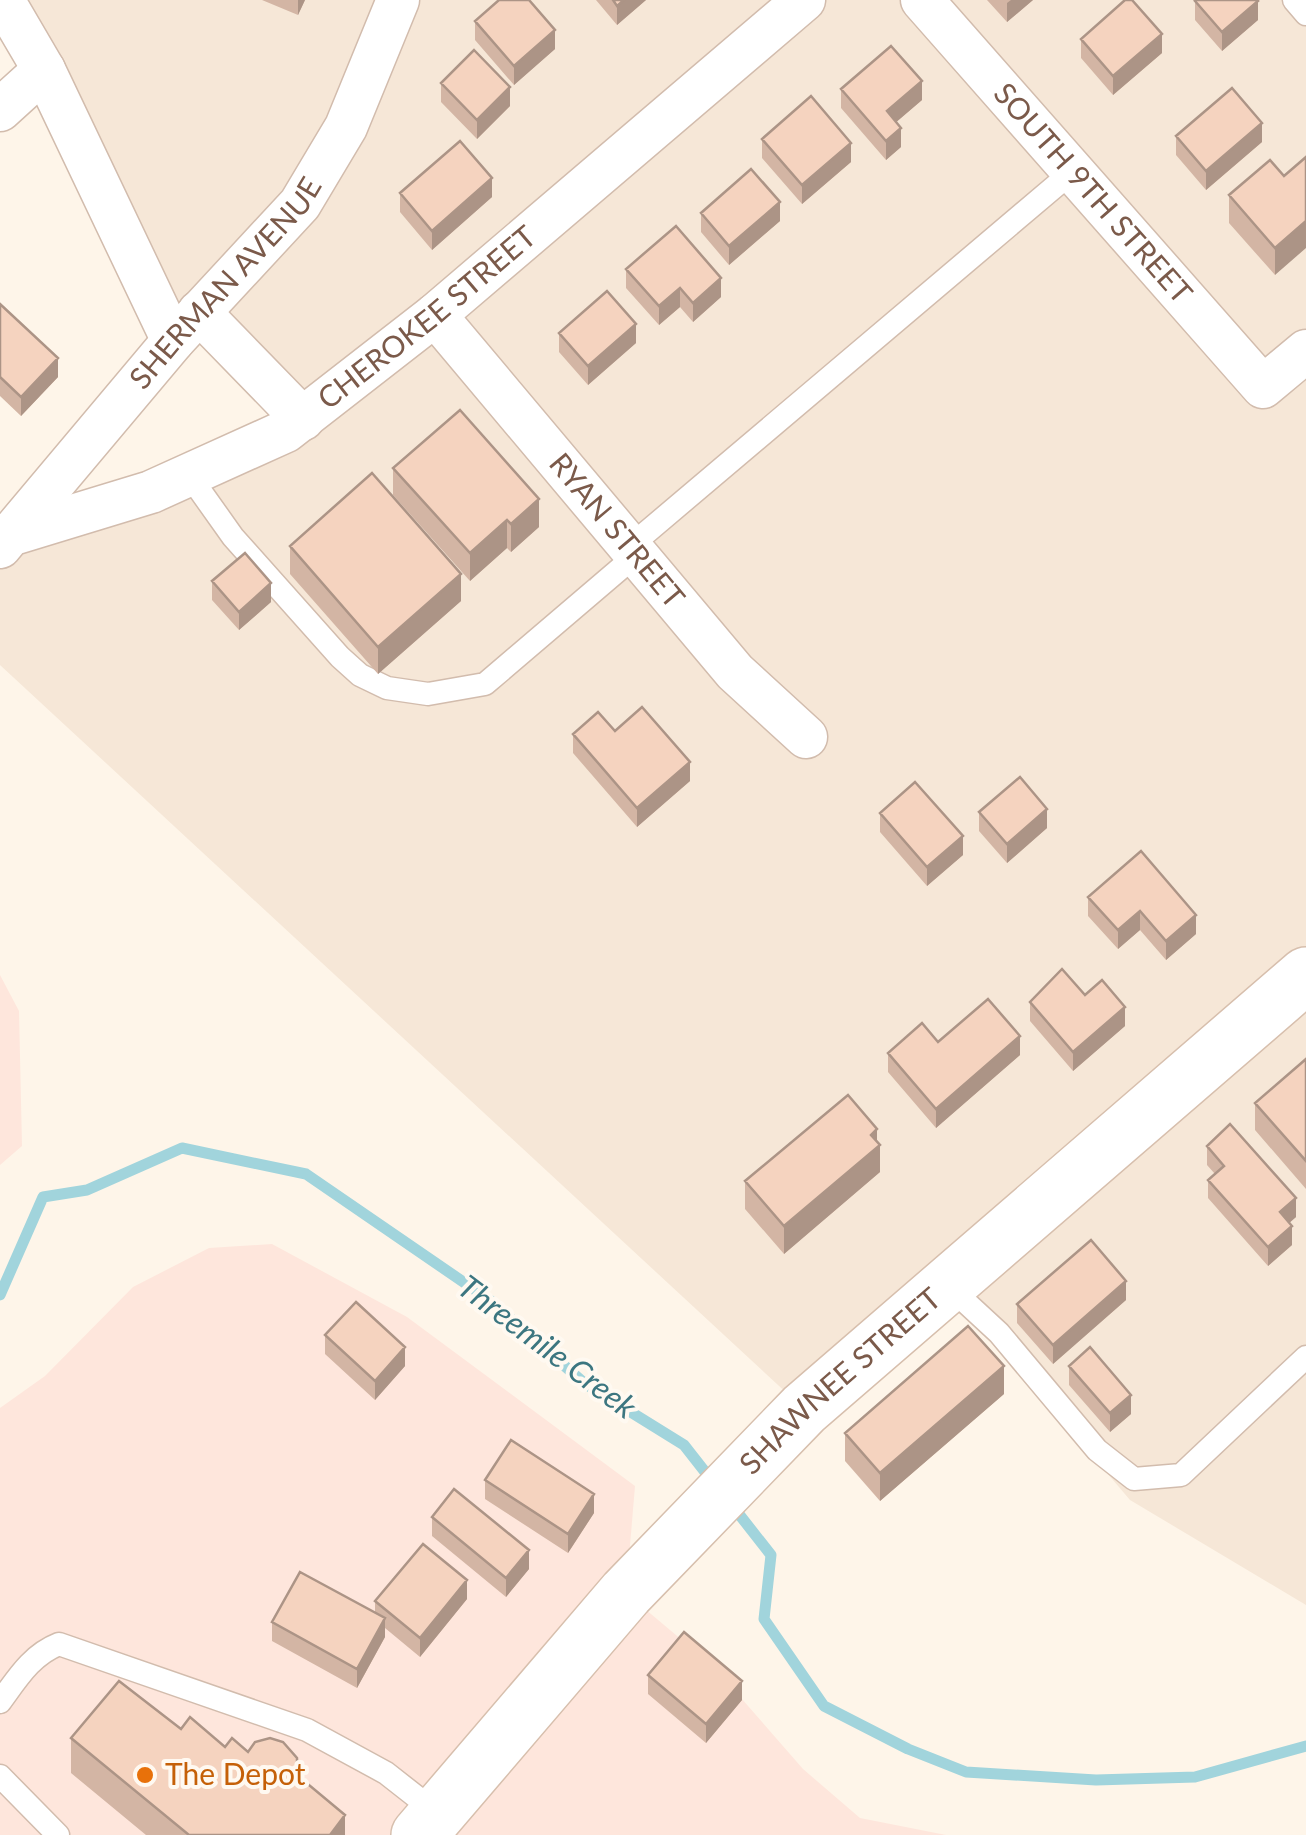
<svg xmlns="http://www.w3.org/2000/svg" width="1306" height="1835" viewBox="0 0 1306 1835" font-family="Lato,sans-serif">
  <rect width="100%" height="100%" fill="#fef5e9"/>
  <path fill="#f6e7d7" d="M3,0H1306V1605L1130,1500L946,1284L804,1409L0,665V547L286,431L199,313L173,341Z"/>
  <path fill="#fee6dc" d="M0,975L19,1011L22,1146L0,1165Z
    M272,1244L407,1317L635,1486L626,1593L714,1667L803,1769L860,1818L946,1835H0V1408L45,1376L133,1287L209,1248Z"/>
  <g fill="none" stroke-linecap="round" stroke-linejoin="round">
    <path stroke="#a1d4dc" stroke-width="11" d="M0,1295L43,1197L87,1190L182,1148L306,1174L491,1301L584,1383L684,1445L713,1482
      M731,1504L771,1555L764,1619L824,1706L908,1749L966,1772L1096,1780L1195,1777L1306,1746"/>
    <g stroke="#d2bcad" stroke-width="25">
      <path id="lane" d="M1294,0L1306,14
        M189,475L233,537L340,657L360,675L387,688L428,694L485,684L635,556
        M628,548L1072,172
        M946,1284L999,1333L1097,1450L1134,1479L1181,1475L1306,1357
        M0,1702C17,1679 31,1655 59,1644L307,1730L386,1773L437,1813
        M0,1776L58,1835"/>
    </g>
    <g stroke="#d2bcad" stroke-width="45">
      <g id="street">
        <path d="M3,0L44,70L173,341"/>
        <path id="s1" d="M922,0L1263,387L1306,351"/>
        <path d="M0,110L44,70"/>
        <path d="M199,312L303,419"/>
        <path id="s2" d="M435,315L735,672L806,737"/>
        <path id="s3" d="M10,535L173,341L300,204L346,127L398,0"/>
        <path id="s4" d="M0,547L10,535L151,492L286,431L435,315L804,0"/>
      </g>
    </g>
    <g stroke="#d7bfad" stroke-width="58">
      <g id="secondary">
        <path id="s5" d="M419,1835L626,1593L804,1409L1306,975"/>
      </g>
    </g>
    <use href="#lane" stroke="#fff" stroke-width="22"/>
    <use href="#street" stroke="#fff" stroke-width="42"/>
    <use href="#secondary" stroke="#fff" stroke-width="55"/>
  </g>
  <path fill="#d3b5a4" d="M262,0H305L298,15Z
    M596,0H646L617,25Z
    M987,0H1033L1007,22Z
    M1195,1L1258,20L1222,51L1195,20Z
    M475,21L555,49L514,85L475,40Z
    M1081,39L1162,53L1113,95L1081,58Z
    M441,83L510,106L477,139L441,102Z
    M841,89L922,100L896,122L901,147L886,160L841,108Z
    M1176,136L1262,142L1206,190L1176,155Z
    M762,139L851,162L802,204L762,158Z
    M1284,176L1275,275L1229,223V195Z
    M400,193L492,197L432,250L400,212Z
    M701,213L780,221L729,265L701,232Z
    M626,269L721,297L693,322L680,307L659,325L626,288Z
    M0,304L58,377L21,416L0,396Z
    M559,333L636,343L588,385L559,352Z
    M393,468L539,527L511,552L507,548L470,581L393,495Z
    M290,546L461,601L378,674L290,574Z
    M212,581L271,602L239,630L212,600Z
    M615,731L690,781L637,827L573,753V734Z
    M979,812L1047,828L1007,863L979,831Z
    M880,813L963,855L927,886L880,832Z
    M1141,851L1196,934L1166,960L1140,930L1118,949L1088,916V897Z
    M1030,1002L1125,1026L1073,1071L1030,1021Z
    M938,1042L1020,1055L936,1128L888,1072V1053Z
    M1306,1059V1189L1255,1130V1103Z
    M877,1142L880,1172L784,1254L745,1209V1181Z
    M1207,1146L1296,1217L1289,1223L1292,1245L1268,1266L1208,1198V1180L1215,1174L1207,1165Z
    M1126,1300L1053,1364L1017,1323V1304Z
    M325,1335L405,1366L375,1400L325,1354Z
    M1069,1366L1131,1414L1110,1432L1069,1385Z
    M1004,1394L880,1501L845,1461V1433Z
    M485,1480L594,1513L568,1553L485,1499Z
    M432,1517L529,1569L506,1597L432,1536Z
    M467,1599L420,1657L385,1628V1637L357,1688L272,1641V1622L375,1612V1601Z
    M648,1675L742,1700L706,1743L648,1694Z
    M181,1729L225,1747L248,1752L297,1775L345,1835H146L71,1773V1738Z"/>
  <path fill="#ac9486" d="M298,0H305L298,15Z
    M624,0H646L617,25V6Z
    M1011,0H1033L1007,22V3Z
    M1258,1V20L1222,51V32Z
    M555,30V49L514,85V66Z
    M1162,34V53L1113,95V76Z
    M922,81V100L887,130V111Z
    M510,87V106L477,139V120Z
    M1262,123V142L1206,190V171Z
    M901,128V147L886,160V141Z
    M851,143V162L802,204V185Z
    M492,178V197L432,250V231Z
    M780,202V221L729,265V246Z
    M1306,221V248L1275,275V248Z
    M721,278V297L693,322V303Z
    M680,288V307L659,325V306Z
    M636,324V343L588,385V366Z
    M58,358V377L21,416V397Z
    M539,499V527L511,552V524Z
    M507,520V548L470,581V553Z
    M461,574V601L378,674V647Z
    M271,583V602L239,630V612Z
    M690,762V781L637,827V808Z
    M1047,809V828L1007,863V844Z
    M963,836V855L927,886V867Z
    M1140,911V930L1118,949V930Z
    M1196,915V934L1166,960V941Z
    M1125,1007V1026L1073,1071V1052Z
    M1020,1036V1055L936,1128V1109Z
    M877,1129V1147L880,1145V1172L784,1254V1226Z
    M1296,1198V1217L1280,1231V1212Z
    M1292,1226V1245L1268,1266V1247Z
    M1126,1281V1300L1053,1364V1345Z
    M405,1347V1366L375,1400V1381Z
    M1004,1366V1394L880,1501V1473Z
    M1131,1395V1414L1110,1432V1413Z
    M594,1494V1513L568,1553V1534Z
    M529,1550V1569L506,1597V1578Z
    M467,1580V1599L420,1657V1638Z
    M385,1618V1637L357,1688V1669Z
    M742,1681V1700L706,1743V1724Z
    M345,1815V1835H330Z"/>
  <path fill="#f5d3bf" stroke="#ac9486" stroke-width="2.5" d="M499,0H529L555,30L514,66L475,21Z
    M613,0H624L617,6Z
    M1125,0H1132L1162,34L1113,76L1081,39Z
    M1197,0H1257L1258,1L1222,32L1195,1Z
    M891,46L922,81L887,111L901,128L886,141L841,89Z
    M474,50L510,87L477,120L441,83Z
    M1232,88L1262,123L1206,171L1176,136Z
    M811,96L851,143L802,185L762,139Z
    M460,141L492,178L432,231L400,193Z
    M1306,157V221L1275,248L1229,195L1270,160L1284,176Z
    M751,169L780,202L729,246L701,213Z
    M676,226L721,278L693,303L680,288L659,306L626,269Z
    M607,291L636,324L588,366L559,333Z
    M0,304L58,358L21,397L0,377Z
    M460,410L539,499L511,524L507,520L470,553L393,468Z
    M372,473L461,574L378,647L290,546Z
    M245,553L271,583L239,612L212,581Z
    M642,707L690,762L637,808L573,734L598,712L615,731Z
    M1020,777L1047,809L1007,844L979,812Z
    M915,782L963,836L927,867L880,813Z
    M1141,851L1196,915L1166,941L1140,911L1118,930L1088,897Z
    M1062,969L1085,995L1102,980L1125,1007L1073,1052L1030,1002Z
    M988,999L1020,1036L936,1109L888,1053L922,1023L938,1042Z
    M1306,1059V1161L1255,1103Z
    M848,1095L877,1129L871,1135L880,1145L784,1226L745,1181Z
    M1230,1124L1296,1198L1280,1212L1292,1226L1268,1247L1208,1180L1224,1166L1207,1146Z
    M1091,1240L1126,1281L1053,1345L1017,1304Z
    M356,1302L405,1347L375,1381L325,1335Z
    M968,1326L1004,1366L880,1473L845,1433Z
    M1090,1347L1131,1395L1110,1413L1069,1366Z
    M511,1440L594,1494L568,1534L485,1480Z
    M454,1489L529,1550L506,1578L432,1517Z
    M423,1544L467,1580L420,1638L375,1601Z
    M300,1572L385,1618L357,1669L272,1622Z
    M684,1632L742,1681L706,1724L648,1675Z
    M119,1681L181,1729L190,1717L225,1747L232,1738L248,1752L255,1742L270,1738L283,1742L297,1758V1775L345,1815L330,1835H189L71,1738Z"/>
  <circle fill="#e8710a" stroke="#fff9f1" stroke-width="4" cx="145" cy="1775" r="10"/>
  <g text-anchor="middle" stroke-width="8" stroke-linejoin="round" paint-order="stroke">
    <g font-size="30" fill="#7b5a4a" stroke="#fff9f1">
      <text dy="10" stroke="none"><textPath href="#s1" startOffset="258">SOUTH 9TH STREET</textPath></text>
      <text dy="10" stroke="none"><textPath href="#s3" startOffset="332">SHERMAN AVENUE</textPath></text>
      <text dy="10" stroke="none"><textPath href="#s4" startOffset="492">CHEROKEE STREET</textPath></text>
      <text dy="10" stroke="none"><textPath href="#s2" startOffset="282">RYAN STREET</textPath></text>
      <text dy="10" stroke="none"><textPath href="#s5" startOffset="620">SHAWNEE STREET</textPath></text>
    </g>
    <g font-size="30" fill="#c56008" stroke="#fff9f1" text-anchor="start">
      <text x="165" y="1785">The Depot</text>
    </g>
    <g font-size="32" font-style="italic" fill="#3c7680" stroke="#fff9f1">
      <text transform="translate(547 1347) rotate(37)" y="11">Threemile Creek</text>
    </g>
  </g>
</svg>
